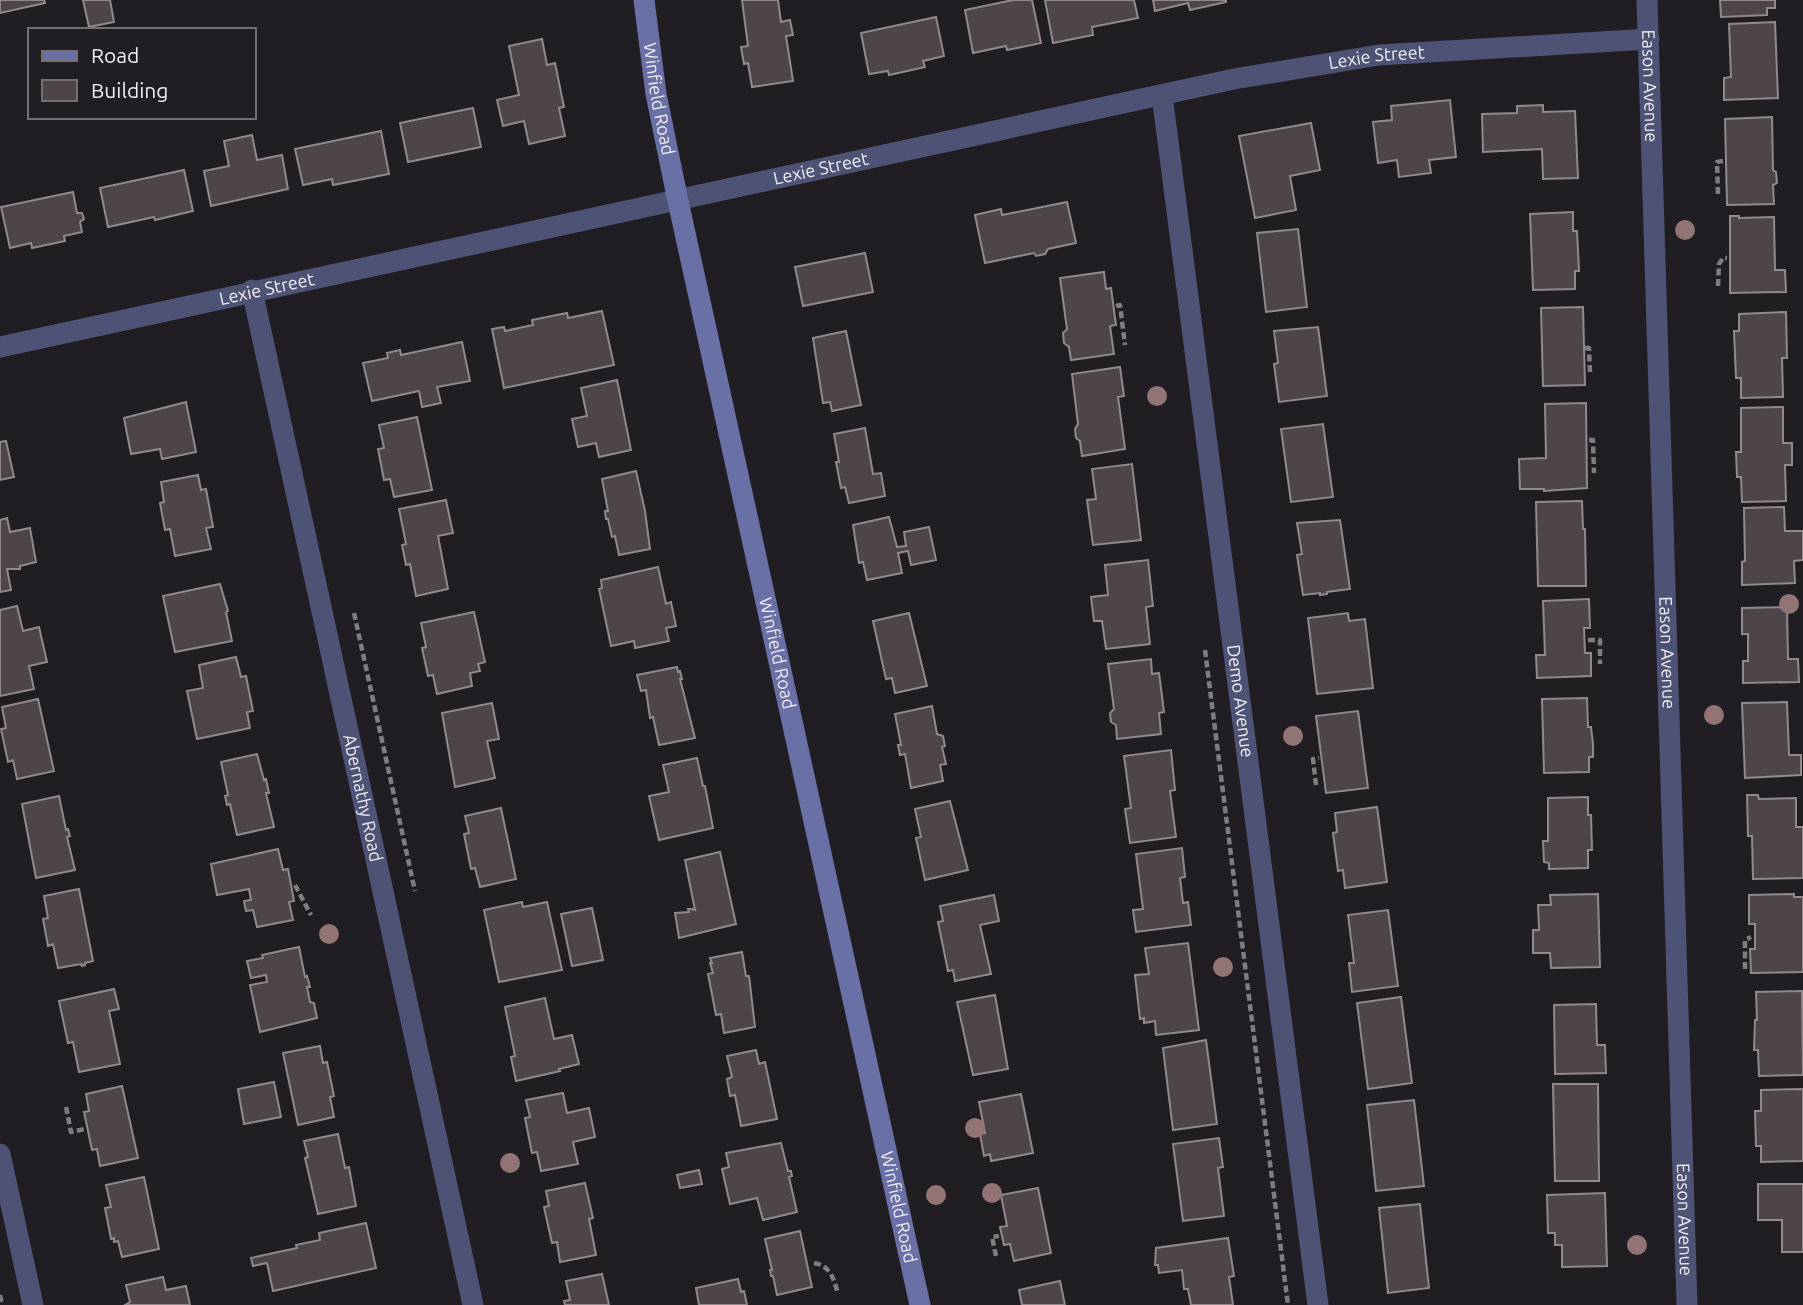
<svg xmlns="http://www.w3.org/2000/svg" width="1803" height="1305" viewBox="0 0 1803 1305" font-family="Ubuntu,sans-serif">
  <rect width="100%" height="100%" fill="#201d23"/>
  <path fill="#4d4549" stroke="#92888d" stroke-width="2" d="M0,0H44L45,3L0,13Z
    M83,0H110L114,22L89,27Z
    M742,0H778L781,22L790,20L793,35L786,36L793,81L752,87L748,63L744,64L741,47L748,46Z
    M1013,0H1032L1041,43L1007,50L1006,46L973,53L965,10Z
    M1045,0H1134L1138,18L1092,27L1093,35L1053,43Z
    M1153,0H1226V2L1190,10L1188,3L1155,11Z
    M1720,0H1775V8H1767V15L1721,17Z
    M936,17L944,56L923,61L925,67L889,75L888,71L869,74L861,33Z
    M1775,22L1778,98L1724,100V78L1731,77L1729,24Z
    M542,39L547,65L555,63L564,107L559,108L565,136L529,144L524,121L503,126L497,100L519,95L509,46Z
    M1450,100L1456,157L1429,160L1431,173L1399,177L1397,160L1378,163L1373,122L1392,120L1391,106Z
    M1543,105V112L1575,111L1578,178L1543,179L1542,149L1483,152L1482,114L1517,113V106Z
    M473,108L481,147L408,162L400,123Z
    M1772,117L1773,170L1776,172L1777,183L1773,185L1774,204L1727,205L1725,119Z
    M1311,123L1320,170L1290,176L1296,210L1255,218L1239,136Z
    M381,131L389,174L333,185L332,179L303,185L295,149Z
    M252,135L257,160L282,155L288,189L211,206L204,171L229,166L224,141Z
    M184,170L193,211L155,220L154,217L108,227L100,188Z
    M73,192L77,213H82L84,219L80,222L82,232L64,236L65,241L32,248L31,243L10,248L1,207Z
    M1067,202L1076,243L1048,249L1045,254L1036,256L1034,253L985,263L975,215L1001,209L1002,215Z
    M1573,212V231H1577L1579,271H1575V289L1533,290L1530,214Z
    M1730,216H1739V218L1774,217L1775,270H1785L1786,292L1730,293Z
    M1298,229L1307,307L1266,312L1257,233Z
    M865,253L873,292L803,306L795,267Z
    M1104,272L1106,289L1111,288L1116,325L1110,326L1114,354L1071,360L1069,347L1064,343L1063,333L1067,329L1060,278Z
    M1583,307L1585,385L1543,386L1541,308Z
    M602,311L614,365L504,388L492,329L504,327L505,331L533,325L532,320L567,313L568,318Z
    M1786,312L1787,358H1782L1783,397L1741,398V378H1736L1734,331H1739V314Z
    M1318,327L1327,396L1279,402L1274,364L1278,363L1274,331Z
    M846,331L861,405L832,411L830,402L823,403L813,338Z
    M462,342L470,381L437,387L441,403L422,407L419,391L372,401L363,363L388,358L387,353L400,350L401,355Z
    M1120,367L1124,396L1118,397L1125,449L1082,456L1080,441L1076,438L1075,429L1078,424L1072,374Z
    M617,380L631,450L599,457L596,443L578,447L572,419L587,416L581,388Z
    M186,402L196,452L162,459L160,449L131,454L124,418Z
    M1586,403L1587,488L1544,491V489H1520L1519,459L1546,458L1545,404Z
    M1783,407V443H1792V465H1785L1786,501L1742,502L1741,477H1737L1736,452H1741V408Z
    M417,417L432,490L394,497L390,479L384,480L378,449L384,448L379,425Z
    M1323,424L1333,497L1291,502L1281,429Z
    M865,428L873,474L881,473L885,496L849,503L845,487L841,488L836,462H839L834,434Z
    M6,441L14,477L0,480V442Z
    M1132,464L1141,540L1093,545L1087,500L1096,499L1092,469Z
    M636,471L645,511L650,549L619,555L615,536L612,537L608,519H606L605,511H608L602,479Z
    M198,475L201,490L206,489L213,527L206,528L211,549L175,556L170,529L165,530L160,503L164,502L161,482Z
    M446,500L453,533L438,536L448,589L416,596L410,564L406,565L402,545L406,544L399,509Z
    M1582,501L1583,529H1585L1586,586H1538L1536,502Z
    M1784,507L1785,531H1803V560L1794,561L1795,583L1742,585V562L1745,561L1744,508Z
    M889,517L897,547L906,546L904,532L929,527L936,560L911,565L908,551L898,553L902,573L867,580L863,562L859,563L853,525Z
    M7,518L10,532L30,528L36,562L20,566V569H7L11,590L0,592V520Z
    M1340,520L1350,589L1327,592V594L1320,595V593L1303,595L1297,555L1302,554L1297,523Z
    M1148,560L1153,606L1146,607L1150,644L1106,649L1102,621H1094L1091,597L1108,595L1105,565Z
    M658,567L666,604L671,602L676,626L666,628L669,641L635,648L634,641L611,646L599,589L602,588L601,580Z
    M220,584L228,611L226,612L232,641L175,652L163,596Z
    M1589,599L1590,628H1584L1585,653H1591V676L1537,678L1536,655H1545L1543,601Z
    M17,606L23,631L39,627L47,662L29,666L34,689L0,696V610Z
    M1787,607L1788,659H1798L1799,682L1743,683V661H1748V634H1742V608Z
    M474,612L485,662L478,664L480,671L470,673L472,686L437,694L433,675L428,676L422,648L426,647L421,623Z
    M909,613L927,686L895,693L892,678L886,679L873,621Z
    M1348,613L1349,621L1365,619L1373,688L1317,694L1308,618Z
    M236,657L241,677L246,676L253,711L247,712L250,728L197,739L187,691L203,688L199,665Z
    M1151,659L1152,674L1159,673L1164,712L1159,713L1161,734L1117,739L1116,725L1111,722L1110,713L1114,709L1108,664Z
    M677,667L678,672L680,671L682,679H680L695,738L659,745L653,717L650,718L646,690L641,691L637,675Z
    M1587,698L1588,727H1591L1593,744V757H1589V772L1544,773L1542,699Z
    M38,699L54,771L17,779L13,760L8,762L1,729L6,728L2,707Z
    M1787,702L1789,755H1801V775L1745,778L1742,703Z
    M492,703L499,739L487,741L495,778L455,787L442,713Z
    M932,706L937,734L943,736L945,746L942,747L946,764L940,765L943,781L911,788L905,754L900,755L898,745H901L895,714Z
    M1358,711L1368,788L1326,793L1316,716Z
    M1171,750L1175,790L1170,791L1176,837L1130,843L1125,809L1131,808L1124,756Z
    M257,754L264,780L266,779L269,793H266L274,827L237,835L230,804L227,805L225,796L228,795L221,762Z
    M697,758L703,786H705L713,828L659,840L649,796L669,792L663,765Z
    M1747,795H1758L1759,799L1796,798V827H1803V878L1753,879L1752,836H1748Z
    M59,796L66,830L68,829L70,836L67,837L75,870L36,878L22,804Z
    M1588,797V815H1591L1592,850H1588V868L1549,869V863L1544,862L1543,841H1548V798Z
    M950,801L968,870L925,880L916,838L921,837L915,809Z
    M1377,807L1387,882L1345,888L1343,870L1338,871L1333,833L1337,832L1335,813Z
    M501,808L516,879L480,887L475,868L471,869L464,834L469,833L465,816Z
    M1182,848L1185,877L1180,878L1183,903L1188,902L1191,925L1136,932L1133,910L1143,909L1136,854Z
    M278,849L283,870L288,869L294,901L289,902L293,920L257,927L253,910L246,911L244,901L251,900L249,889L217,895L211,864Z
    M720,852L736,924L679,938L675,913L689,912L688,909H692L695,910L685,860Z
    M79,889L93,961L85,963V965L82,966L81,964L58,968L53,944L48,946L43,919L48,918L44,896Z
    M1598,894L1600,967L1551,968L1550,953H1533V930H1539L1538,905H1551L1550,895Z
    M1794,894V897H1803V972L1751,973L1750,949H1755V924H1749V895Z
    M994,895L999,921L980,925L991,974L955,981L953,970L948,971L938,922L943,921L940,906Z
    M522,902L523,907L547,902L562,970L499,982L484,910Z
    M592,908L603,960L572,966L561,914Z
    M1388,910L1398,986L1352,992L1349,963H1354L1348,915Z
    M1188,943L1199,1030L1156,1035L1155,1021L1144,1023V1018L1140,1019L1135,975L1149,974L1145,948Z
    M299,947L305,977L307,976L310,987H307L310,1002L314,1003L317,1018L260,1032L250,985L267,982L266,975L251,978L247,961L263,958L262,955Z
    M742,952L746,976H749L750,984L755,1027L724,1033L721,1014L716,1015L708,974L713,973L710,963H712L710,958Z
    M114,989L119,1009L109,1011L120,1064L79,1072L73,1042L68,1043L59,1001Z
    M1802,991L1803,1075L1759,1076L1758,1050H1754L1755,1020H1757L1756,992Z
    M995,995L1008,1069L973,1075L957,1002Z
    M1401,997L1412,1083L1368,1089L1357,1003Z
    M545,998L554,1039L572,1035L579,1064L559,1069L560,1071L516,1081L511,1057L515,1056L505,1007Z
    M1596,1004L1597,1045H1605L1606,1073L1555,1074L1554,1005Z
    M1206,1040L1217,1124L1173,1130L1163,1048Z
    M320,1046L323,1063L327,1062L334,1096L330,1097L334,1117L298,1125L283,1053Z
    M756,1050L759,1064L765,1062L777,1119L741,1126L735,1095L730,1096L727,1079L732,1077L727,1056Z
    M274,1082L281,1117L244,1124L238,1089Z
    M1553,1084H1598L1599,1181H1555Z
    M122,1086L138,1158L100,1166L97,1149L92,1150L84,1112L89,1111L86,1094Z
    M1803,1089V1161L1761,1162V1146H1756L1755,1111H1761V1090Z
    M563,1093L567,1113L589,1108L595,1137L573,1142L578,1164L541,1171L537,1152L532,1153L525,1118L530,1117L526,1100Z
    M1021,1094L1033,1153L991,1161L990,1154L984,1156L980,1134L985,1133L979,1102Z
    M1414,1100L1424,1186L1376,1191L1367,1105Z
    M338,1134L345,1168L349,1167L356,1206L318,1214L305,1158L308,1157L304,1141Z
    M1219,1138L1223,1167L1218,1168L1224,1216L1183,1221L1173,1144Z
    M781,1143L788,1171H791L792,1176L789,1177L797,1212L763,1220L757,1198L730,1204L722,1169L729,1167L726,1153Z
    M699,1170L702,1184L680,1188L677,1175Z
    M144,1177L159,1249L122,1257L118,1241L114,1242V1238L111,1239L105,1208L111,1207L106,1185Z
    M585,1183L593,1218L589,1219L596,1255L560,1262L557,1242L552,1243L544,1207L549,1206L546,1191Z
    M1758,1184H1803V1252H1782V1220H1758Z
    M1038,1188L1051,1253L1014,1261L1010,1244L1004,1245L1000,1227L1007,1226L1001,1195Z
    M1605,1193L1607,1266L1562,1267V1245H1555V1233H1548L1547,1195Z
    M1420,1204L1429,1288L1388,1293L1379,1208Z
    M366,1223L376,1268L273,1291L267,1263L253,1266L251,1258L297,1248L296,1245L320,1240L319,1233Z
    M800,1231L812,1287L777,1295L773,1276H771L770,1270H772L765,1239Z
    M1228,1238L1234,1276L1229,1277L1233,1305H1191L1188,1289H1184L1182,1270L1159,1273L1158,1265H1155L1156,1248Z
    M602,1274L609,1305H565L564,1301L570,1300L566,1281Z
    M163,1277L166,1290L186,1286L190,1305H125L130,1302L126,1285Z
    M738,1279L741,1292L744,1291L747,1305H699L696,1288Z
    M1060,1281L1065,1305H1022L1019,1290Z"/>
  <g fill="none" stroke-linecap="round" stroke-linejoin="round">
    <path stroke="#807d82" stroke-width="4.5" stroke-dasharray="7 3.5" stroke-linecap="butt" d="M1718,194L1717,162L1723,161
      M1718,286L1719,264L1723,258H1727
      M1116,306L1120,305L1125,345
      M1585,348H1589L1590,374
      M1589,440H1593L1594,473
      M354,613L415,891
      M1588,640H1600V664
      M1205,650L1288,1305
      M1316,785L1313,759L1319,758
      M295,885L311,915
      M1745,969V940L1751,937
      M66,1107L71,1132L85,1129
      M996,1256L992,1237L999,1236
      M814,1263C831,1266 834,1280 838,1294
      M0,1295L2,1305"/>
    <g stroke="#4d5374" stroke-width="21">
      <path id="s1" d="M1647,0L1687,1305"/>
      <path id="s2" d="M1162,95L1318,1305"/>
      <path id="s3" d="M252,290L473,1305"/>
      <path id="s4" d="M0,347L1234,79L1379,55L1649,39"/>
      <path d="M0,1154L33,1305"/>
    </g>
    <path stroke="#6870a5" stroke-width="21" id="s5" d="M644,0L656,94L678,201L920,1305"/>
  </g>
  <g fill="#927475">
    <circle cx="1685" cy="230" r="10"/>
    <circle cx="1157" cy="396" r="10"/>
    <circle cx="1789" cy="604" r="10"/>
    <circle cx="1714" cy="715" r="10"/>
    <circle cx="1293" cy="736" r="10"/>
    <circle cx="329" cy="934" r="10"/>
    <circle cx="1223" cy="967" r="10"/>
    <circle cx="975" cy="1128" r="10"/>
    <circle cx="510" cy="1163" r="10"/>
    <circle cx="992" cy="1193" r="10"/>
    <circle cx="936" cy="1195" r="10"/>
    <circle cx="1637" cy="1245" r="10"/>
  </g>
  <g text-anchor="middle" stroke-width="6" stroke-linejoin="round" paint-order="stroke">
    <g font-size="18" fill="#efecf1" stroke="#201d23">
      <text dy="6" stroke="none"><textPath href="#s4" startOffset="1407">Lexie Street</textPath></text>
      <text dy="6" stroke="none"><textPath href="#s1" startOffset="86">Eason Avenue</textPath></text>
      <text dy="6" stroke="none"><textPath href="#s5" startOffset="100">Winfield Road</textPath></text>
      <text dy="6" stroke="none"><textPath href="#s4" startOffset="840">Lexie Street</textPath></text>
      <text dy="6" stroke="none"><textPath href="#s4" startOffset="273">Lexie Street</textPath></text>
      <text dy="6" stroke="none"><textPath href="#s1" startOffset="653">Eason Avenue</textPath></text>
      <text dy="6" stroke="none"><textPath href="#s5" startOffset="667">Winfield Road</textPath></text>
      <text dy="6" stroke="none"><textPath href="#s2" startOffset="611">Demo Avenue</textPath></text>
      <text dy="6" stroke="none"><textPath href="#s3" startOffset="520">Abernathy Road</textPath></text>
      <text dy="6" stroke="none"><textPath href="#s5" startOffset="1234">Winfield Road</textPath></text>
      <text dy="6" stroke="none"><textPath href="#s1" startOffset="1220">Eason Avenue</textPath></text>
    </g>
  </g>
  <rect x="28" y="28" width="228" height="91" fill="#201d23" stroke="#737075" stroke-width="2"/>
  <rect x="42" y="51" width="35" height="10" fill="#6870a5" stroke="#737075" stroke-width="2"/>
  <text x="91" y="63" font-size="21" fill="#efecf1">Road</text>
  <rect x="42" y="80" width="35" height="21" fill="#4d4549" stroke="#737075" stroke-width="2"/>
  <text x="91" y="98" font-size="21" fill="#efecf1">Building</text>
</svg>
